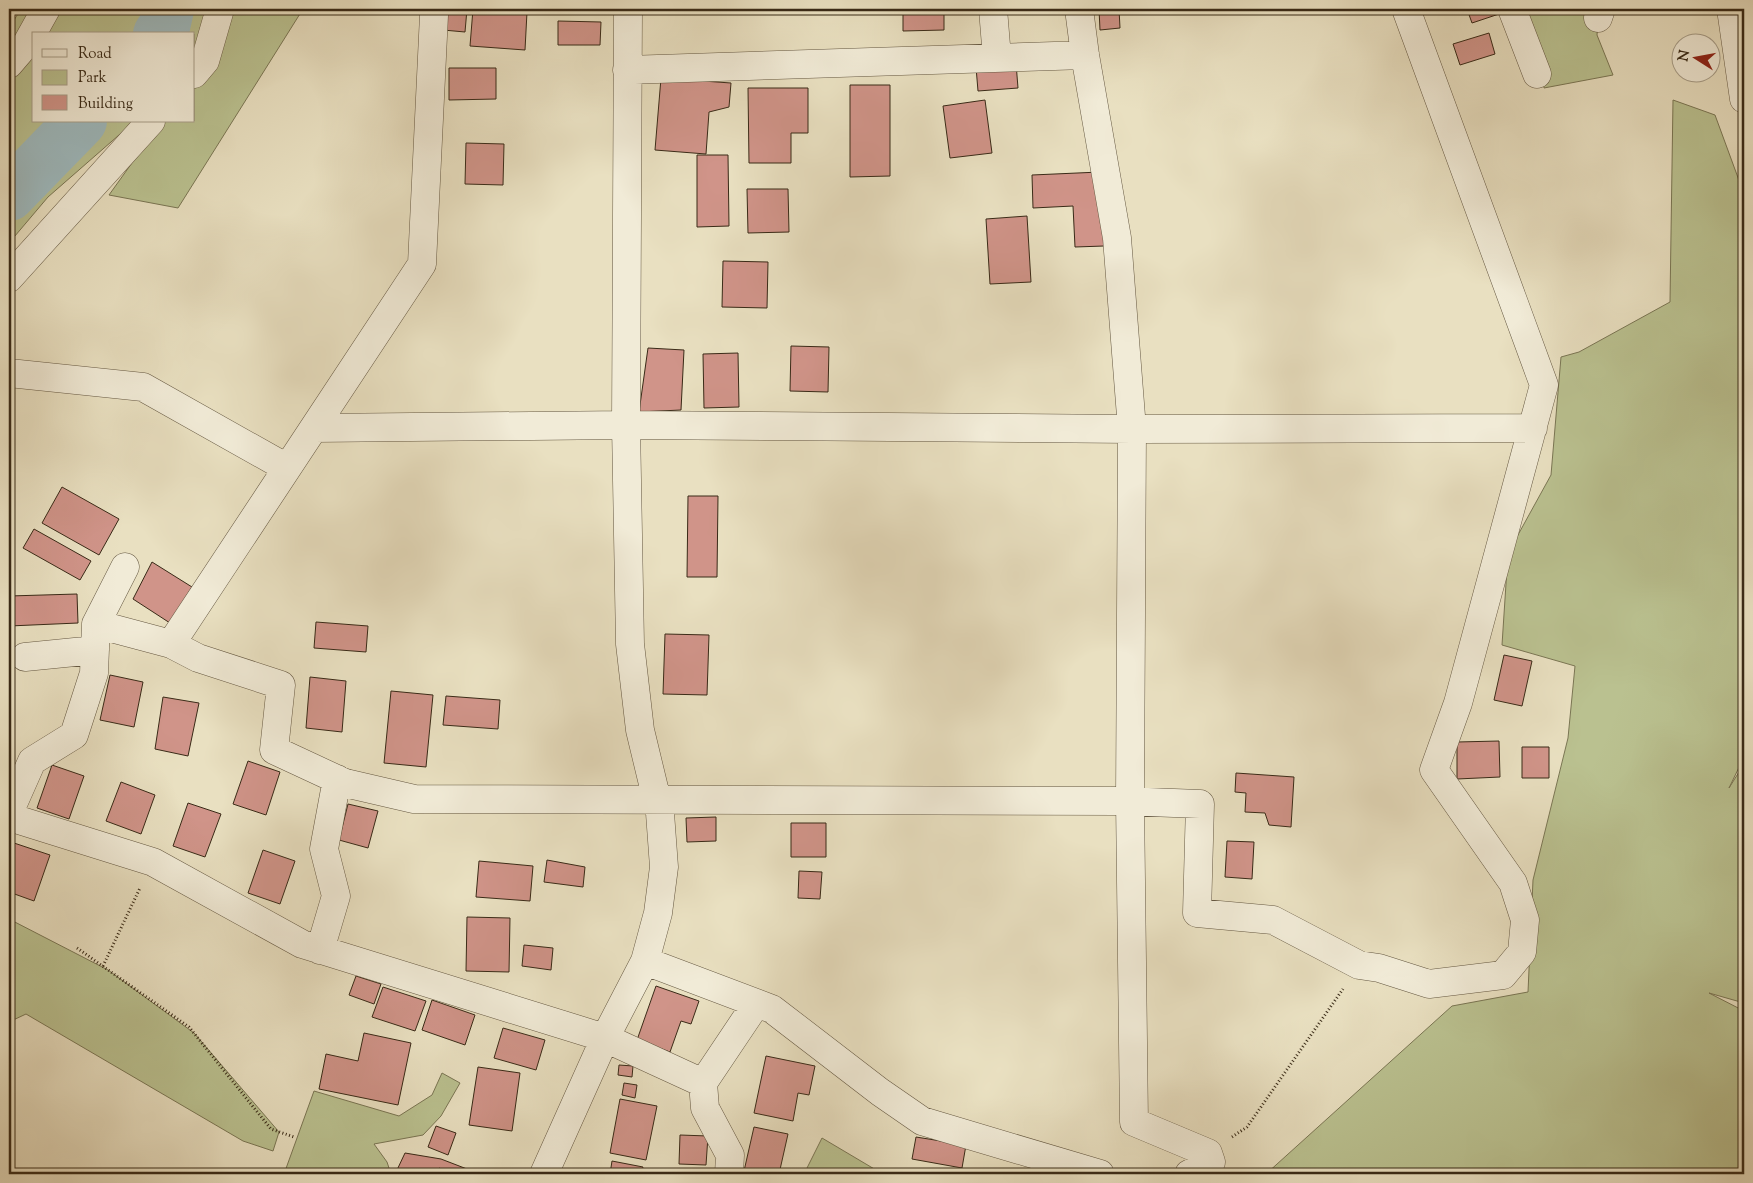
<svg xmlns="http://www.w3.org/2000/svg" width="1753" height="1183" viewBox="0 0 1753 1183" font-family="'Sorts Mill Goudy',serif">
  <rect width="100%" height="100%" fill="#e9e0c1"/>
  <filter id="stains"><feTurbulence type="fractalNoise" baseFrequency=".004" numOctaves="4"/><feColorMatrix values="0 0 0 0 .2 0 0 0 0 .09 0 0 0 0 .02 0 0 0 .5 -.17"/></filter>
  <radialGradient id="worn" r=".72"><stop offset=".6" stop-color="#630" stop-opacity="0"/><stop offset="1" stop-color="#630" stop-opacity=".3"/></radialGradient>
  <path fill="#bac190" stroke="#7a7654" d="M21,9H303L178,208L109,195L162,121H194V34H34V121H135L48,197L9,243V28Z
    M1515,9H1599L1597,35L1613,75L1544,88L1542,71Z
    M1673,100L1715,115L1744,194V757L1729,788L1744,764V1003L1709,993L1744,1011V1174H1266L1452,1006L1528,992L1533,880L1568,738L1575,666L1502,645L1508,553L1551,475L1561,357L1579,352L1670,302Z
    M9,919L108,970L194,1033L279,1132L273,1151L243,1141L26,1014L9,1022Z
    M442,1073L460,1083L441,1116L423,1135L374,1144L387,1162L391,1174H284L314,1091L399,1116L432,1095Z
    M822,1138L876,1170L875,1174H804Z"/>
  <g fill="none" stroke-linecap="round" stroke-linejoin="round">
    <path stroke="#9ebabf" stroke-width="52" d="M159,34L164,27L168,9
      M9,195L81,121"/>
  </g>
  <path fill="#d09489" stroke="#392a17" d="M444,9H467L465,32L443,30Z
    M473,9L527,12L525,50L470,46Z
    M903,9H944V30L903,31Z
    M1099,9H1119L1120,28L1100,30Z
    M1467,9H1504L1505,12L1472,23Z
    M558,21L601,22L600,45H558Z
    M1489,33L1495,54L1460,65L1453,44Z
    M1016,63L1018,88L978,91L976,67Z
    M449,68H496V99L449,100Z
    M661,78L731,83L729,107L709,112L706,154L655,150Z
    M850,85H890V176L850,177Z
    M748,88H808V133H791V163H749Z
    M985,100L992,153L950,158L943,106Z
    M466,143L504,144L503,185L465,184Z
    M697,155H728L729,226L697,227Z
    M1100,172L1104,246L1075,247L1073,206L1033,208L1032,175Z
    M747,189H788L789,232L748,233Z
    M1027,216L1031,282L990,284L986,219Z
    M723,261L768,262L767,308L722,307Z
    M791,346L829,347L828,392L790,391Z
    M648,348L684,350L681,410L639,412Z
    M738,353L739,407L704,408L703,354Z
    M62,487L119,519L99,555L42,523Z
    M688,496H718L717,577H687Z
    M34,529L91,561L80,580L23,548Z
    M152,562L192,587L170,623L133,599Z
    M77,594L78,623L9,626V596Z
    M316,622L368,626L366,652L314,648Z
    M665,634L709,635L707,695L663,694Z
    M1504,655L1532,661L1522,706L1494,700Z
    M110,675L143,682L134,727L100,720Z
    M310,677L346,681L342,732L306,728Z
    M391,691L433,695L426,767L384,763Z
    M446,696L500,700L498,729L443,725Z
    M163,697L199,703L188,756L155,749Z
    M1499,741L1500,777L1457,779V742Z
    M1522,747H1549V778H1522Z
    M248,761L280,772L266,815L233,804Z
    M52,765L84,776L69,819L37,808Z
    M1236,773L1294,777L1291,827L1269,825L1265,813L1245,812L1246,793L1235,792Z
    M121,782L155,795L141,834L106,821Z
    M188,803L221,814L205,857L173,846Z
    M348,804L378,811L368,848L339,840Z
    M716,817V841L687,842L686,818Z
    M791,823H826V857H791Z
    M1227,841L1254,842L1252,879L1225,877Z
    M11,842L50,855L34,901L9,892V849Z
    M263,850L295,861L280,904L248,893Z
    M547,860L585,867L583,887L544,882Z
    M479,861L533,866L530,901L476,897Z
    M799,871L822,872L820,899L798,898Z
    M467,917L510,918L509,972L466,971Z
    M524,945L553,948L551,970L522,966Z
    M356,976L381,984L374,1004L349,995Z
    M656,986L699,1001L691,1024L681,1021L670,1052L637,1040Z
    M383,987L426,1001L415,1031L372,1017Z
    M432,1000L475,1015L465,1045L422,1030Z
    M503,1028L545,1040L536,1070L494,1058Z
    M364,1033L411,1043L398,1105L319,1089L326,1054L358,1061Z
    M766,1056L815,1066L809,1095L798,1093L793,1121L754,1113Z
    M619,1065L633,1066L632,1077L618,1075Z
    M478,1067L520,1073L512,1131L469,1125Z
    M624,1083L637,1085L635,1098L622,1095Z
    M620,1099L657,1106L646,1160L610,1153Z
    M436,1126L456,1133L448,1155L428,1147Z
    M754,1127L788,1134L779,1174H759L744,1171Z
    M680,1135L708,1136L706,1165L679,1164Z
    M916,1137L966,1145L962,1168L912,1159Z
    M405,1153L441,1159L467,1169L465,1174H454L439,1168L437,1174H406L397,1170Z
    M612,1161L643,1167L641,1174H610Z"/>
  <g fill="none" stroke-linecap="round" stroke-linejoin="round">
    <g stroke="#655842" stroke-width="29">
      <path id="minor" d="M993,9L997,58
        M1079,9L1085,55L1117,238L1132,429L1130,801L1134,1122L1208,1153L1211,1162L1189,1174
        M1512,9L1537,74
        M1731,9L1744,99
        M1598,18L1601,9
        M9,64L27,43L46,9
        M627,70L1085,55
        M194,74L205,61L220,9
        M9,278L151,121
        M9,373L143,387L287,468
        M314,428L626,425L1132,429L1533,428
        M96,624L171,644L422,264L434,15
        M171,644L198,658L281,685L274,750L345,783L414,799L1122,801L1200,804L1197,913L1273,920L1359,965L1379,968L1429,984L1503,975L1522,952L1525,920L1513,883L1434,770L1458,703L1544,385L1406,9
        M25,657L95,650
        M9,813L32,761L74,735L94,673L96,624L125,567
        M9,817L153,862L302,944L605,1038L703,1083
        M320,950L336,896L324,849L337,779
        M645,961L772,1009L880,1092L922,1121L1100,1174
        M544,1174L605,1038L645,961L658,913L664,867L660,813L640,730L630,644L626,425L628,9
        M729,1174L730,1155L705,1108L703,1083L756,1004"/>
    </g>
    <path stroke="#392a17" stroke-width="3" stroke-dasharray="1 2.5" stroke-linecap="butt" d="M77,948L189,1027L271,1129L294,1137
      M103,966L140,888
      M1232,1137L1247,1127L1343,989"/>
    <use href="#minor" stroke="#f1ebd7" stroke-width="28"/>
  </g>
  <rect width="1753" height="1183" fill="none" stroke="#e9e0c1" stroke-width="30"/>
  <rect x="10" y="10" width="1733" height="1163" fill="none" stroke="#392a17" stroke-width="2.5"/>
  <rect x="15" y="15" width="1723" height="1153" fill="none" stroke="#392a17"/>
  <rect x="32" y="32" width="162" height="90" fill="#f1ebd7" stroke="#a79e8a"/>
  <rect x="42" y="49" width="25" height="8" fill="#f1ebd7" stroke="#a79e8a"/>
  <text x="78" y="58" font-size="15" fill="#392a17">Road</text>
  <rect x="42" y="70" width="25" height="15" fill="#bac190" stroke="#a79e8a"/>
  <text x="78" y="82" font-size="15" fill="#392a17">Park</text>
  <rect x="42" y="95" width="25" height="15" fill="#d09489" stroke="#a79e8a"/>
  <text x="78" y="108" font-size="15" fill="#392a17">Building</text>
  <g transform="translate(1696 58) rotate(281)"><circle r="24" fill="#f1ebd7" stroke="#a79e8a"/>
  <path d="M0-4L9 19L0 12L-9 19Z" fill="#8f2418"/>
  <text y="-8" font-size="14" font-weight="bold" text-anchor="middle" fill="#392a17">N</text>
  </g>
  <rect width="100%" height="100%" filter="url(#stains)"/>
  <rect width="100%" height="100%" fill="url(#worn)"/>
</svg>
